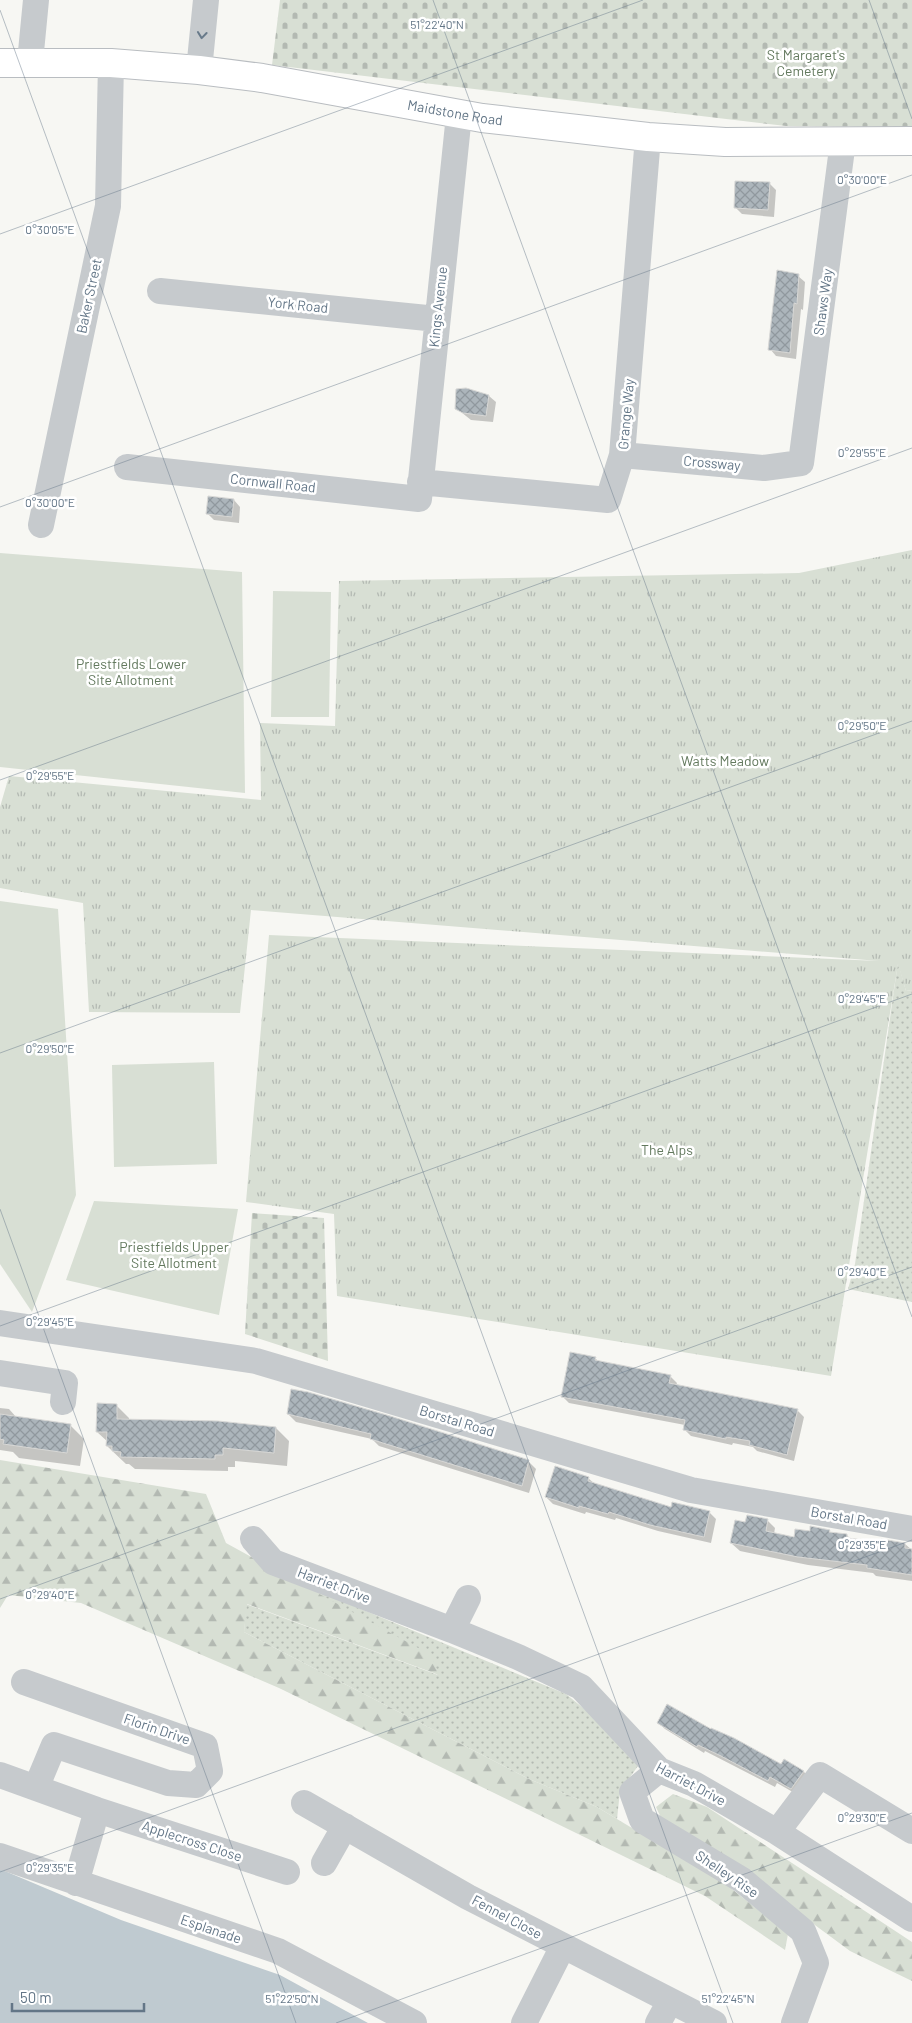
<svg xmlns="http://www.w3.org/2000/svg" width="912" height="2023" viewBox="0 0 912 2023" font-family="Barlow,sans-serif">
  <defs>
    <pattern id="grass-dots" width="8" height="8" patternUnits="userSpaceOnUse" patternTransform="scale(1.25)"><rect width="8" height="8" fill="#d8dfd4"/><path d="M2 2h.1M6 6h.1" fill="none" stroke="#b3b9b2" stroke-width="1.8" stroke-linecap="round"/></pattern>
    <pattern id="forest-firs" width="22" height="20" patternUnits="userSpaceOnUse" patternTransform="scale(1.25)"><rect width="22" height="20" fill="#d8dfd4"/><path d="M5 1l3.5 6h-7zM16 11l3.5 6h-7z" fill="#b3b9b2"/></pattern>
    <pattern id="cemetery-stones" width="16" height="16" patternUnits="userSpaceOnUse" patternTransform="scale(1.25)"><rect width="16" height="16" fill="#d8dfd4"/><path d="M2 7V4a2 2 0 0 1 4 0v3zM10 15v-3a2 2 0 0 1 4 0v3z" fill="#b3b9b2"/></pattern>
    <pattern id="park-tufts" width="24" height="20" patternUnits="userSpaceOnUse" patternTransform="scale(1.25)"><rect width="24" height="20" fill="#d8dfd4"/><path d="M3 7l-1-3M5 7V3M7 7l1-3M15 17l-1-3M17 17v-4M19 17l1-3" fill="none" stroke="#b3b9b2"/></pattern>
    <pattern id="building-cross-hatch" width="8" height="8" patternUnits="userSpaceOnUse" patternTransform="scale(1.25)"><rect width="8" height="8" fill="#acb5bb"/><path d="M0 0l8 8M0 8l8-8" fill="none" stroke="#90989e"/></pattern>
  </defs>
  <rect width="100%" height="100%" fill="#f7f7f3"/>
  <path fill="url(#grass-dots)" d="M898,962L906,991L912,990V1302L848,1289L855,1264Z
    M303,1585L566,1694L610,1730L638,1766L620,1791L617,1819L597,1807L529,1779L244,1632L246,1604L438,1675Z"/>
  <path fill="url(#forest-firs)" d="M0,1460L206,1494L226,1543L431,1655L439,1675L247,1604L244,1632L529,1779L597,1807L727,1885L788,1934L785,1950L705,1896L279,1688L81,1603L8,1595L0,1608Z
    M673,1794L707,1807L912,1942V1981L850,1951L773,1894L662,1820L656,1807Z"/>
  <path fill="url(#cemetery-stones)" d="M280,0H912V127L786,126L272,65Z
    M252,1213L324,1218L328,1361L245,1334Z"/>
  <path fill="url(#park-tufts)" d="M912,550V990L906,991L898,964L831,1376L337,1296L334,1214L246,1202L269,935L879,961L251,910L240,1013L89,1012L83,903L0,888V807L9,776L261,800L260,723L335,726L339,581L799,573Z"/>
  <path fill="#d8dfd4" d="M0,553L242,572L245,793L0,767Z
    M273,591L331,592L329,717H271Z
    M0,901L58,909L76,1195L32,1312L0,1264Z
    M214,1062L217,1164L114,1167L112,1065Z
    M94,1201L238,1209L219,1315L66,1280Z"/>
  <path fill="#bfcad0" d="M0,1869L121,1920L280,1975L368,2023H0Z"/>
  <path fill="#0003" d="M769,183L776,190L774,217L742,214L735,207Z
    M798,276L805,282L803,310L801,309L796,359L776,356L770,349Z
    M489,396L496,402L493,422L471,420L456,408Z
    M234,500L240,507L239,523L214,520L207,513Z
    M595,1358L599,1362L670,1376L677,1383L676,1386L797,1410L804,1417L794,1461L757,1451L753,1447L733,1443L732,1445L691,1436L684,1429L685,1425L569,1403L562,1396Z
    M116,1405L129,1418V1421L276,1428L289,1441L287,1466L235,1461V1467H228V1471L135,1469L129,1464H126L107,1446L108,1442L97,1432Z
    M0,1408L9,1409L17,1418L70,1425L84,1439L80,1466L19,1458L13,1452L0,1450Z
    M288,1414L528,1461L536,1469L529,1493L379,1446L372,1439L296,1422Z
    M588,1478L595,1484L672,1508L709,1512L716,1519L711,1543L658,1531L616,1518L615,1520L586,1512L585,1514L553,1504L546,1497Z
    M767,1520L775,1528L774,1534L795,1538L811,1533L829,1531L832,1533L847,1535L851,1540L905,1544L912,1550V1581L876,1576L873,1573L808,1565L740,1551L731,1543L746,1523Z
    M658,1722L782,1765L784,1760L804,1772L810,1778L798,1795L777,1783L775,1787L705,1751L704,1753L665,1729Z"/>
  <path fill="url(#building-cross-hatch)" stroke="#d8d8d6" d="M735,181L770,182L768,210L734,208Z
    M777,270L799,274L797,304L794,303L790,353L768,350Z
    M466,388L489,395L486,416L463,413L455,409L456,389Z
    M208,496L234,499L232,517L206,514Z
    M570,1352L596,1357L595,1360L671,1375L669,1383L798,1409L787,1455L749,1445L750,1441L726,1437V1439L683,1430L685,1420L561,1397Z
    M291,1389L308,1392L390,1416L529,1460L522,1486L370,1439L371,1434L287,1414Z
    M97,1403L117,1404V1419L218,1421L276,1427L274,1453L223,1448V1455H215V1459L120,1457L121,1452L112,1451V1446H106L107,1432H96Z
    M0,1414L71,1424L67,1453L3,1444L4,1440L0,1439Z
    M555,1466L589,1477L588,1481L671,1507L672,1502L710,1511L704,1537L650,1525L609,1512L608,1514L579,1506V1508L545,1497Z
    M747,1515L768,1519L766,1531L794,1537L795,1529L810,1531V1526L830,1530L829,1532L847,1534V1538L880,1542L881,1539L905,1543V1548L912,1549V1575L867,1568V1565L798,1557L730,1543L735,1520L745,1522Z
    M667,1704L711,1729V1728L734,1738L781,1764L784,1759L804,1771L791,1789L770,1777L768,1781L721,1756L698,1745L697,1747L657,1723Z"/>
  <g fill="none" stroke-linecap="round" stroke-linejoin="round">
    <g stroke="#b9bdc1" stroke-width="30">
      <g id="major">
        <path id="s1" d="M0,63H111L199,70L262,78L482,118L648,137L725,142L912,141"/>
      </g>
    </g>
    <path stroke="#c6cacd" stroke-width="26" d="M30,62L36,0
      M199,70L206,0
      M160,291L437,319
      M622,455L764,468L801,463L843,141
      M127,467L419,499L459,115
      M420,482L608,500L622,455L648,137
      M41,525L108,206L111,63
      M0,1323L256,1361L691,1490L912,1529
      M0,1373L65,1383L63,1402
      M253,1539L273,1562L452,1630L518,1657L581,1687L659,1770L694,1784L777,1832L912,1919
      M452,1630L468,1598
      M24,1682L205,1746L210,1771L196,1785L168,1783L54,1745L36,1788
      M659,1770L632,1792L642,1820L742,1880L803,1931L816,1963L794,2023
      M0,1775L97,1810L287,1872
      M304,1803L468,1897L714,2023
      M777,1832L820,1775L912,1831
      M0,1856L278,1951L414,2023
      M324,1863L345,1826
      M76,1883L97,1810
      M524,2023L563,1946
      M658,2023L670,2001"/>
    <use href="#major" stroke="#fff" stroke-width="28"/>
  </g>
  <defs><path id="oneway-chevron" d="M-2-3.5L2.5 0L-2 3.5" fill="none" stroke-width="1.6" stroke-linecap="round" stroke-linejoin="round" transform="scale(1.25)"/></defs>
  <use stroke="#687a8a" href="#oneway-chevron" transform="translate(202 35) rotate(96)"/>
  <path fill="none" stroke="#637687" stroke-width="1" stroke-opacity="0.45" d="M433,0L912,1317M869,0L912,119M0,10L733,2023M0,234L643,0M0,507L912,175M0,780L912,448M0,1053L912,721M0,1209L296,2023M0,1326L912,994M0,1599L912,1267M0,1872L912,1540M336,2023L912,1813"/>
  <g text-anchor="middle" stroke-width="5" stroke-linejoin="round" paint-order="stroke">
    <g font-size="14" fill="#63795e" stroke="#fff">
      <text x="806" y="60">St Margaret's<tspan x="806" dy="16">Cemetery</tspan></text>
      <text x="131" y="669">Priestfields Lower<tspan x="131" dy="16">Site Allotment</tspan></text>
      <text x="725" y="766">Watts Meadow</text>
      <text x="667" y="1155">The Alps</text>
      <text x="174" y="1252">Priestfields Upper<tspan x="174" dy="16">Site Allotment</tspan></text>
    </g>
    <g font-size="14" fill="#637687" stroke="#fff">
      <text dy="5" stroke="none"><textPath href="#s1" startOffset="459">Maidstone Road</textPath></text>
      <text transform="translate(89 296) rotate(-78)" y="5">Baker Street</text>
      <text transform="translate(823 302) rotate(-82)" y="5">Shaws Way</text>
      <text transform="translate(298 305) rotate(6)" y="5">York Road</text>
      <text transform="translate(438 307) rotate(-84)" y="5">Kings Avenue</text>
      <text transform="translate(626 414) rotate(-85)" y="5">Grange Way</text>
      <text transform="translate(712 463) rotate(5)" y="5">Crossway</text>
      <text transform="translate(273 483) rotate(6)" y="5">Cornwall Road</text>
      <text transform="translate(457 1421) rotate(17)" y="5">Borstal Road</text>
      <text transform="translate(849 1518) rotate(10)" y="5">Borstal Road</text>
      <text transform="translate(334 1585) rotate(21)" y="5">Harriet Drive</text>
      <text transform="translate(157 1729) rotate(19)" y="5">Florin Drive</text>
      <text transform="translate(691 1784) rotate(28)" y="5">Harriet Drive</text>
      <text transform="translate(192 1841) rotate(18)" y="5">Applecross Close</text>
      <text transform="translate(727 1874) rotate(34)" y="5">Shelley Rise</text>
      <text transform="translate(507 1917) rotate(28)" y="5">Fennel Close</text>
      <text transform="translate(211 1929) rotate(19)" y="5">Esplanade</text>
    </g>
  </g>
  <g font-size="12" text-anchor="middle" fill="#637687" stroke="#fff" stroke-width="5" stroke-linejoin="round" paint-order="stroke">
    <text x="437" y="29">51°22'40"N</text>
    <text x="862" y="184">0°30'00"E</text>
    <text x="50" y="234">0°30'05"E</text>
    <text x="862" y="457">0°29'55"E</text>
    <text x="50" y="507">0°30'00"E</text>
    <text x="862" y="730">0°29'50"E</text>
    <text x="50" y="780">0°29'55"E</text>
    <text x="862" y="1003">0°29'45"E</text>
    <text x="50" y="1053">0°29'50"E</text>
    <text x="862" y="1276">0°29'40"E</text>
    <text x="50" y="1326">0°29'45"E</text>
    <text x="862" y="1549">0°29'35"E</text>
    <text x="50" y="1599">0°29'40"E</text>
    <text x="862" y="1822">0°29'30"E</text>
    <text x="50" y="1872">0°29'35"E</text>
    <text x="292" y="2003">51°22'50"N</text>
    <text x="728" y="2003">51°22'45"N</text>
  </g>
  <path d="M12 2003v8h132v-8" fill="none" stroke="#637687" stroke-width="2.5"/>
  <text x="20" y="2003" font-size="15" fill="#637687" stroke="#ffffff" stroke-width="4" paint-order="stroke">50 m</text>
</svg>
